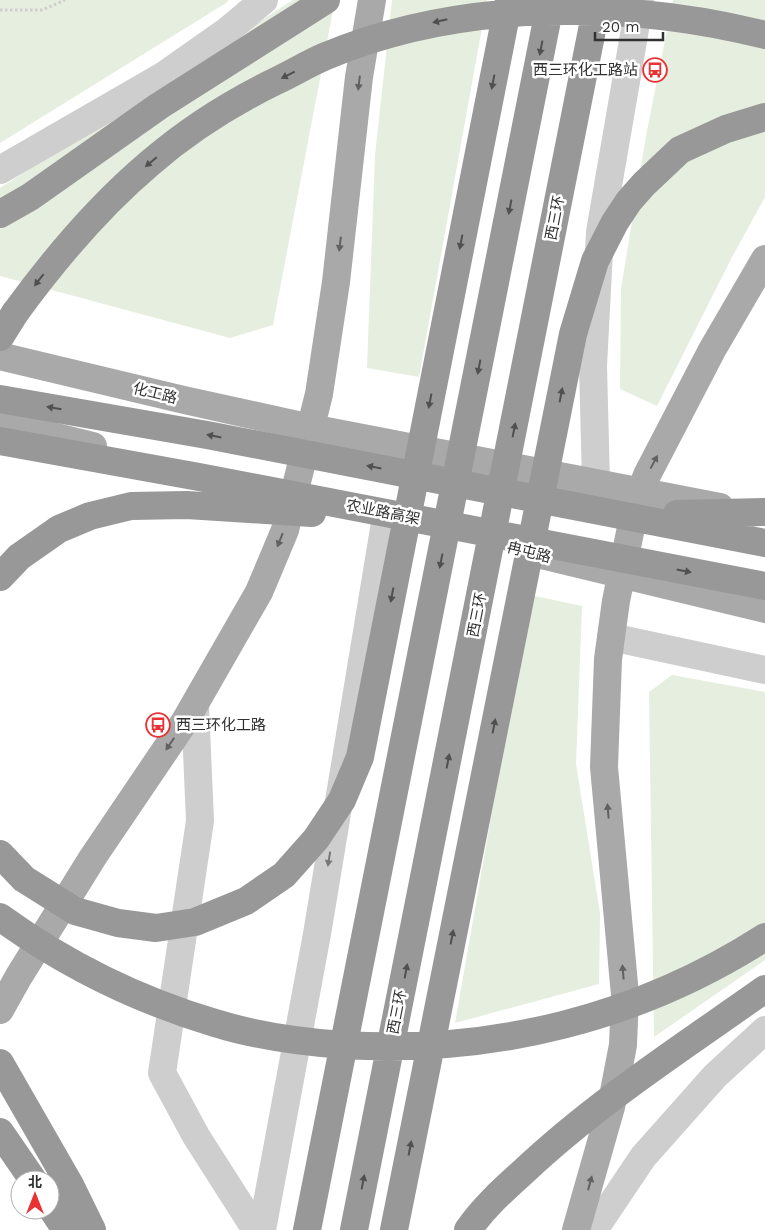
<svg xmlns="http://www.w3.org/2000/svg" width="765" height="1230" viewBox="0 0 765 1230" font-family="'Work Sans','Noto Sans SC',sans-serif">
  <rect width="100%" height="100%" fill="#fff"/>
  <path fill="#e6eedf" d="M0,0H229L226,3L0,143Z
    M293,0H335L273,325L230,338L0,276V188Z
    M392,0H487L419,377L367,368L375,155Z
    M673,0H765V197L731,259L657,406L620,389L621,289L646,136Z
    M530,595L582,606L576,764L600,913L599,984L455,1023Z
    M672,675L765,692V960L654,1037L649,692Z"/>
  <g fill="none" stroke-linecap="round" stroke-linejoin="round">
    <path stroke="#cecece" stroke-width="3" stroke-dasharray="2.5 2.5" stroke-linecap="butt" d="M0,10H42L65,0"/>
    <path stroke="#cecece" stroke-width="28" d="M0,170L163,76L227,31L264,0
      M596,483L593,366L600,232L640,0
      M611,637L765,670
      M195,705L200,821L162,1073L196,1136L256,1230
      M262,1230L317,934L386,517
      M594,1230L643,1157L715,1076L765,1030"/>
    <path stroke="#a9a9a9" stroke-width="28" d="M0,356L184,400L311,428L720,507
      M0,423L93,446
      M541,555L765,609
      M0,1010L19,976L93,857L185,721L259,592L285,530L319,394L336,282L359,77L372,0
      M576,1230L611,1107L623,1045L625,995L604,767L608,659L616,601L636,503L647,475L712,350L765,259"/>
    <path stroke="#989898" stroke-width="28" d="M0,214L30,197L159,106L326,0
      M0,337L15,313
      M0,1063L70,1185L92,1230
      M0,1132L33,1180
      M50,1206L66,1230"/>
    <path stroke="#989898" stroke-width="28" d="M15,313C55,258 98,207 150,163C188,130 231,103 276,81C293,73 309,63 326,56C460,0 627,0 765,35
      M0,399L207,435L765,543
      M0,441L199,477L765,586
      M677,514L765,512
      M0,577L19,557L59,529L90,516L131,506L187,505L312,513
      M0,854L24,879L75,911L118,923L156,928L195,922L246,901L284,875L316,839L342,800L360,757L509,0
      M0,917C65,964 138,1000 215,1023C257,1036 301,1042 344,1045C494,1054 639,1018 765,937
      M307,1230L551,0
      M354,1230L598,0
      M394,1230L573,334L595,261L615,222L629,201L644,184L680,150L726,129L765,117
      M468,1230C483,1208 503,1190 523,1172C596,1103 683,1047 765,989"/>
  </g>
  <defs><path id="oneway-solid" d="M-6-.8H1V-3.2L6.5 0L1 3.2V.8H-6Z" transform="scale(1.25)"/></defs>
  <g fill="#505050">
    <use href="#oneway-solid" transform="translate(440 21) rotate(167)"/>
    <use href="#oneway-solid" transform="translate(541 48) rotate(101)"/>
    <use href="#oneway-solid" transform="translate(288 75) rotate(153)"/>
    <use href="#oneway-solid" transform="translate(493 82) rotate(101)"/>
    <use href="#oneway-solid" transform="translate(151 162) rotate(140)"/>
    <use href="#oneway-solid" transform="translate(510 207) rotate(101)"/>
    <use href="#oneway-solid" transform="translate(461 242) rotate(101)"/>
    <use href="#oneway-solid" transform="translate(39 280) rotate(128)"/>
    <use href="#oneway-solid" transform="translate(479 367) rotate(101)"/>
    <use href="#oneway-solid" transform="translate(561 395) rotate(-79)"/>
    <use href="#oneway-solid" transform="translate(430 401) rotate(101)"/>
    <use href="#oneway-solid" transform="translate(54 408) rotate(-170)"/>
    <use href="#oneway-solid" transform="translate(514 430) rotate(-79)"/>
    <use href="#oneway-solid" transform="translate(214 436) rotate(-169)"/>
    <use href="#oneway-solid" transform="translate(374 467) rotate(-169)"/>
    <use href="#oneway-solid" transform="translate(441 561) rotate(101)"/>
    <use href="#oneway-solid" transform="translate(684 571) rotate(11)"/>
    <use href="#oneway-solid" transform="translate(392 595) rotate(101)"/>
    <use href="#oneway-solid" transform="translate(494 726) rotate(-79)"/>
    <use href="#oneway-solid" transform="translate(448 761) rotate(-79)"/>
    <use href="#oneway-solid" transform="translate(452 937) rotate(-79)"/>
    <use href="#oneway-solid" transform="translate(406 971) rotate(-79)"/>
    <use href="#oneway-solid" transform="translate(410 1148) rotate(-79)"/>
    <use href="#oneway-solid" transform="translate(363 1182) rotate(-79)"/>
  </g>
  <g fill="#616161">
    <use href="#oneway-solid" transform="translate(359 83) rotate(97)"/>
    <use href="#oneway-solid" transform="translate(340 244) rotate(97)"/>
    <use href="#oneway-solid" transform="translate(654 462) rotate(-62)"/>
    <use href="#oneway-solid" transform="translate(280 540) rotate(112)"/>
    <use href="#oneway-solid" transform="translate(170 744) rotate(124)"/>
    <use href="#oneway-solid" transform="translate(608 811) rotate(-95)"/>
    <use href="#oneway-solid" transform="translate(623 972) rotate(-95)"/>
    <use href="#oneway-solid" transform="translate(590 1183) rotate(-75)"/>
  </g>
  <use fill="#787878" href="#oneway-solid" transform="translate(329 859) rotate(99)"/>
  <defs>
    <g id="bus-ring" transform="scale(1.25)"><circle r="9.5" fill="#fff" stroke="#ea3133" stroke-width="1.5"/><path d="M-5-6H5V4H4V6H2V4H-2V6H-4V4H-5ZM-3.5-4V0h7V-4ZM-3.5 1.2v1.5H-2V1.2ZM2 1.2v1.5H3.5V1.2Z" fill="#ea3133"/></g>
  </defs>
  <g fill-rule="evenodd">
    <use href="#bus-ring" x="655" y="70"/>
    <use href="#bus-ring" x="158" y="725"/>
  </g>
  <g text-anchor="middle" stroke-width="5" stroke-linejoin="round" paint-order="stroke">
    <g font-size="15" fill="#313131" stroke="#fff" text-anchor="end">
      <text x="638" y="75">西三环化工路站</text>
      <text x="176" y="730" text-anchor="start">西三环化工路</text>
    </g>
    <g font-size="15" fill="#313131" stroke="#fff">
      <text transform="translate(555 218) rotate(-79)" y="5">西三环</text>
      <text transform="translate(155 393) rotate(14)" y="5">化工路</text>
      <text transform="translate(383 512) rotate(11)" y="5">农业路高架</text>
      <text transform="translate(529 552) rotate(14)" y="5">冉屯路</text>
      <text transform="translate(477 615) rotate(-79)" y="5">西三环</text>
      <text transform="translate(397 1012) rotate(-79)" y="5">西三环</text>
    </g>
  </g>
  <g transform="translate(35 1195)"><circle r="24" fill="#ffffff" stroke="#adadad"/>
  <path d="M0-4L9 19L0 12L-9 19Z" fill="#ea3133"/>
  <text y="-8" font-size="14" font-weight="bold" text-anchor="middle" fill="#313131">北</text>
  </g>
  <path d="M595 32v8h68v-8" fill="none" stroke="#313131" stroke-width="2.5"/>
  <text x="602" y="32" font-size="15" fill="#313131" stroke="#ffffff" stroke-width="4" paint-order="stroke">20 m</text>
</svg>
